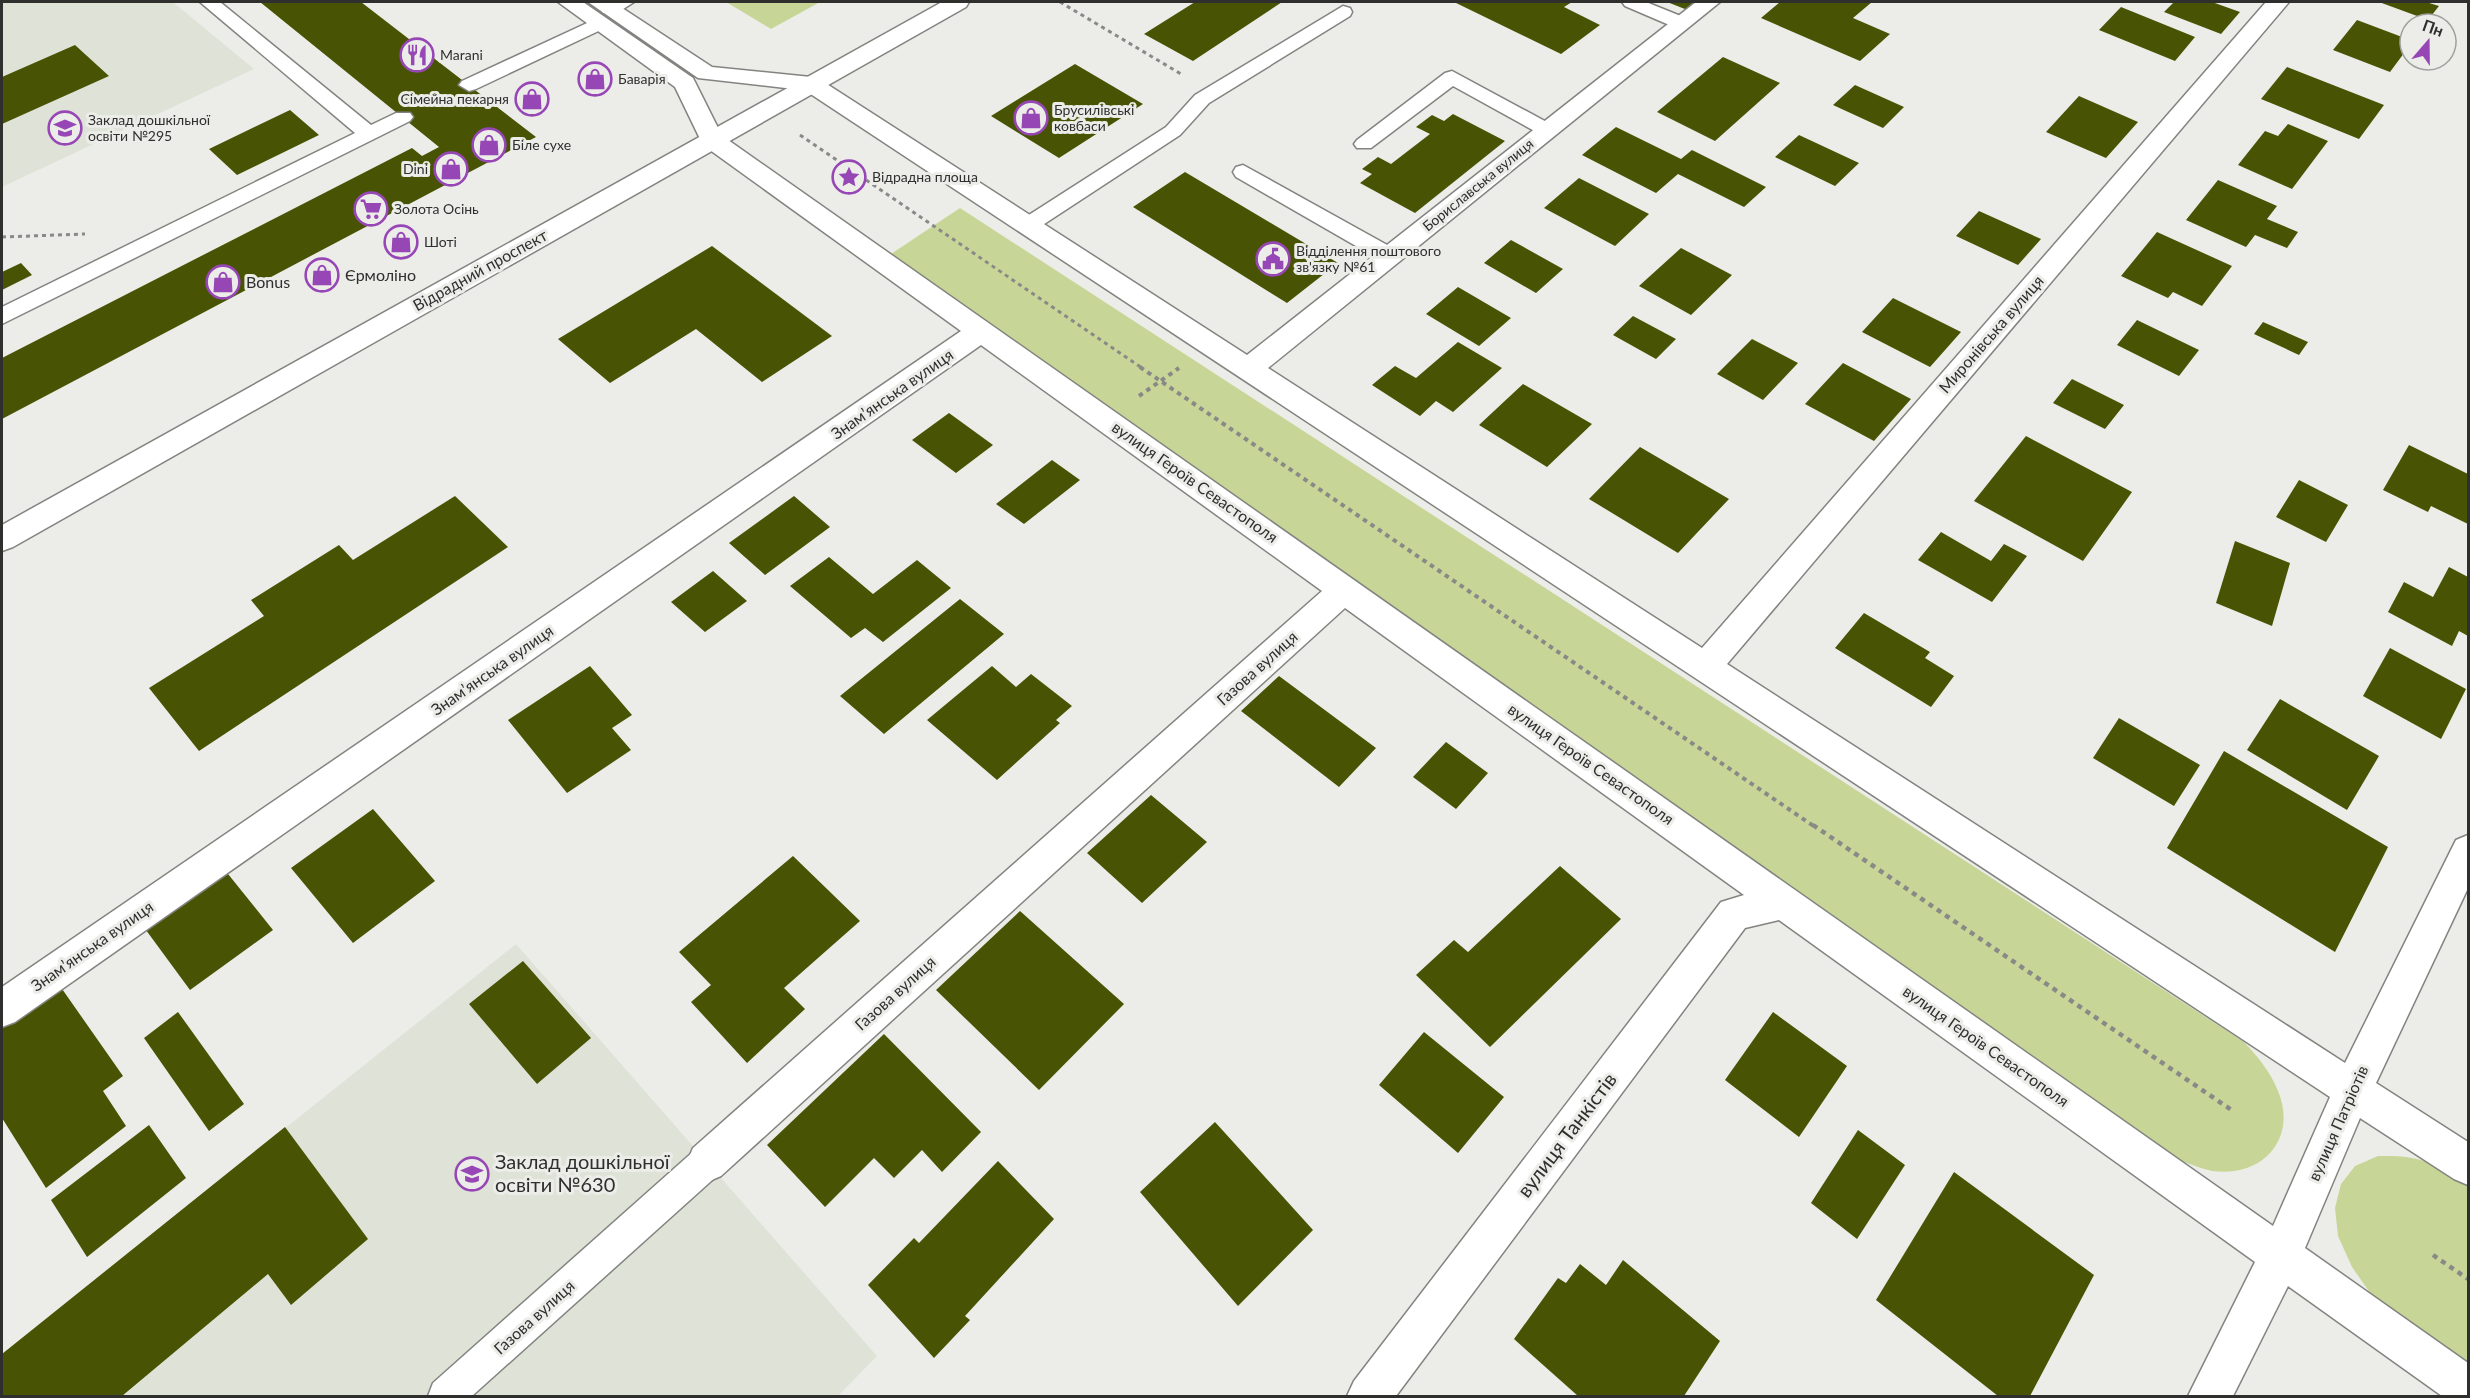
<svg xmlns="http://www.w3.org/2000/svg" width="2470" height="1398" viewBox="0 0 2470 1398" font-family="Lato,sans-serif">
  <rect width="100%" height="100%" fill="#ecede9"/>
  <path fill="#dfe3d7" d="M2,2H173L254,69L2,187Z
    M516,944L877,1356L838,1396H2V1354Z"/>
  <path fill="#c7d697" d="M726,2H820L771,29Z
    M960,208L2244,1042C2258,1057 2270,1071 2278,1091C2298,1139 2262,1178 2212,1171C2202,1169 2191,1164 2181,1161L888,256Z
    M2378,1156C2420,1155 2434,1162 2468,1185V1363L2373,1297L2352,1267L2338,1236L2335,1208L2341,1184L2355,1166Z"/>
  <path fill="#485403" d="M260,2H361L536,137L2,419V358L412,148L422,156L439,147Z
    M1195,2H1282L1193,61L1144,34Z
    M1454,2H1572L1564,7L1600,25L1561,54Z
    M1667,2H1700L1690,11Z
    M1780,2H1872L1853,18L1890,34L1860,61L1761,18Z
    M2174,2H2212L2240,12L2221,34L2164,12Z
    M2379,2H2426L2439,6L2428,20Z
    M2121,7L2195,37L2175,61L2099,30Z
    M2357,20L2410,40V45L2390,72L2333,50Z
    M75,45L109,76L2,124V77Z
    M1723,57L1780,83L1715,141L1657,112Z
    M1075,64L1143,104L1059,158L991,116Z
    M2287,67L2384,105L2359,139L2261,99Z
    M1855,85L1904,107L1883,128L1833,105Z
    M2079,96L2138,122L2106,158L2046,132Z
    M290,110L319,135L237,175L209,149Z
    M1453,114L1505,141L1415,213L1360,183L1372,174L1362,169L1378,157L1391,164L1430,134L1416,127L1432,115L1444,121Z
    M2288,124L2328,141L2292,189L2238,165L2265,131L2278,136Z
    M1616,127L1681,159L1692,150L1766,187L1744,207L1678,174L1656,193L1582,155Z
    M1799,135L1859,163L1835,186L1775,157Z
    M1185,172L1338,263L1287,303L1133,207Z
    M1579,178L1649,214L1615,246L1544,208Z
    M2218,180L2277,206L2267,219L2298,232L2287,248L2255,235L2246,247L2186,220Z
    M1979,211L2041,239L2018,265L1956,236Z
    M2157,232L2232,266L2202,306L2173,292L2168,298L2121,276Z
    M1511,240L1563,269L1536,293L1484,263Z
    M712,246L832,336L762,382L696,329L610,383L558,339Z
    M1681,248L1732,275L1691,315L1639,286Z
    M21,263L32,275L2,290V272Z
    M1458,287L1511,318L1479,346L1426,314Z
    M1893,298L1961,332L1930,367L1862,332Z
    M1633,316L1676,339L1656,359L1613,335Z
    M2137,320L2199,350L2179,376L2117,345Z
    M2263,322L2308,342L2299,355L2254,334Z
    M1752,339L1798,363L1763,400L1717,374Z
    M1458,342L1502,368L1453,412L1436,401L1420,416L1372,385L1395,366L1416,378Z
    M1843,363L1911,399L1874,441L1805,404Z
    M2072,379L2124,405L2105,429L2053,403Z
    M1523,384L1592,424L1547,467L1479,425Z
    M949,413L993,445L956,473L912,440Z
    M2026,436L2132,492L2083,561L1974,501Z
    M2409,445L2468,474V524L2431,506L2428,512L2383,490Z
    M1640,447L1729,499L1678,553L1589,499Z
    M1052,460L1080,480L1024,524L996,504Z
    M2299,480L2348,505L2326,542L2276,517Z
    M455,496L508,547L199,751L149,688L264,616L251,600L339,545L353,560Z
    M794,496L830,527L765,575L729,543Z
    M1941,532L1991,561L2004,544L2027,556L1992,602L1918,560Z
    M2235,541L2290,563L2272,626L2216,603Z
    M829,557L873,594L917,560L951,588L883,642L865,628L851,638L790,586Z
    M2449,567L2468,577V636L2459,631L2452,646L2388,612L2404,582L2433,597Z
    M713,571L747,601L705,632L671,602Z
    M960,599L1004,634L884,734L840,696Z
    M1864,613L1930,652L1925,658L1954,676L1931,707L1835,648Z
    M2390,648L2466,689L2441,739L2363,696Z
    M590,666L632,715L612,728L631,750L567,793L508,720Z
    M992,666L1016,687L1031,674L1072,706L1056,720L1060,723L997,780L927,720Z
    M1279,676L1376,748L1339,787L1241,711Z
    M2280,699L2379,756L2347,810L2247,750Z
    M2119,718L2200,765L2174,806L2093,758Z
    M1446,742L1488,773L1456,809L1413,777Z
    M2224,751L2388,847L2335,952L2167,848Z
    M1151,795L1207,842L1142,903L1087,853Z
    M373,809L435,881L353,943L291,868Z
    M793,856L860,921L784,988L805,1009L747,1063L691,1002L711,985L679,952Z
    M1560,866L1621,919L1490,1047L1416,975L1454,940L1468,952Z
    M224,869L273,930L190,990L143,926Z
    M1020,911L1124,1004L1039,1090L936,990Z
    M523,961L591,1038L537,1084L469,1004Z
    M60,986L123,1076L103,1091L126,1126L46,1188L2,1118V1028Z
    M178,1012L244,1104L209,1131L144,1038Z
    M1773,1012L1847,1066L1799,1137L1725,1080Z
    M1424,1032L1504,1097L1458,1153L1379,1085Z
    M884,1034L981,1132L942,1172L922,1150L894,1178L874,1158L825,1207L767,1145Z
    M1215,1122L1313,1230L1238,1306L1140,1192Z
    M149,1125L186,1178L87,1257L51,1200Z
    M285,1127L368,1239L291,1305L268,1274L122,1396H2V1354Z
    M1858,1130L1905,1165L1857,1239L1811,1203Z
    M998,1161L1054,1219L965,1316L970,1320L934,1358L868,1285L914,1238L919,1243Z
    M1954,1172L2094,1275L2030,1396H1998L1876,1300Z
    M1623,1260L1720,1341L1684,1396H1578L1514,1339L1558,1278L1566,1283L1580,1264L1606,1285Z"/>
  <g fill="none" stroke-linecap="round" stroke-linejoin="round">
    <g stroke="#838480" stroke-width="3">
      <path id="service" d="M200,2H220L371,125L396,113H410L413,117L410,121L376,138L2,324V307L355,133Z
        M611,2H634L617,13H603L601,9Z
        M1622,2H1646L1688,19L1690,23L1681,29L1674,27L1625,6Z
        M1343,6L1350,8L1352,12L1350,16L1209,103L1180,135L1035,230H1021L1017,225L1021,220L1166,127L1195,95Z
        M600,17L607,19L609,23L607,27L476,89L469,91L459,85L462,81Z
        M1452,71L1554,126L1557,130L1554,134H1540L1453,86L1371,148H1357L1354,144L1357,140L1445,73Z
        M1243,165L1398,251L1401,256L1398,261L1390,263L1382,261L1236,177L1233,172L1236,167Z
        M707,1146L719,1150L723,1162L719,1174L472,1396H428L433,1383L695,1150Z"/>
    </g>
    <g stroke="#838480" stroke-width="3">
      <path id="minor" d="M1696,2H1720L1268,368L1702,648L2266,2H2289L1727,664L2345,1063L2456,840L2468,835V888L2376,1083L2468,1142V1185L2454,1179L2360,1118L2305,1248L2468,1363V1396H2442L2288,1286L2233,1396H2188L2255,1262L1779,920L1745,928L1396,1396H1347L1354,1381L1721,902L1744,895L1345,608L721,1176L707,1182L693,1176L687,1162L693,1148L1322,591L981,345L15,1022L2,1027V987L961,331L703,145L700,140L703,135L712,132L721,135L2273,1226L2330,1097L803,89L799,84L803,79L811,77L819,79L1247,355Z"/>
    </g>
    <g stroke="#838480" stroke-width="3">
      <path id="tertiary" d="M558,2H583L693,78L724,140L721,145L712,148L703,145L675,87Z
        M588,2H613L712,67L811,77L819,79L823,84L819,89L811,91L698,78Z"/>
    </g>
    <g stroke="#838480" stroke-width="3">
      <path id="secondary" d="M942,2H969L966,7L13,547L2,551V525Z"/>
    </g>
    <path stroke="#898987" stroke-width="3" stroke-dasharray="4 4" stroke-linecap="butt" d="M1060,2L1181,74
      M800,135L1142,368
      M2,237L85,234"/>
    <path stroke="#898987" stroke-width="4" stroke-dasharray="4.5 4.5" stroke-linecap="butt" d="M1140,367L1815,827
      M1139,396L1179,368"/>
    <path stroke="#898987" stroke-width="4.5" stroke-dasharray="5 5" stroke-linecap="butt" d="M1813,825L2233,1111
      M2433,1255L2468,1279"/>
    <use href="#service" fill="#fff" fill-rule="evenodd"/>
    <use href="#minor" fill="#fff" fill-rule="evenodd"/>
    <use href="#tertiary" fill="#fff" fill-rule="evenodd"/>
    <use href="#secondary" fill="#fff" fill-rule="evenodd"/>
  </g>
  <defs>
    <g id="restaurant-ring" transform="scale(1.725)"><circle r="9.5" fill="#ecede9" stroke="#9746b5" stroke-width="1.5"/><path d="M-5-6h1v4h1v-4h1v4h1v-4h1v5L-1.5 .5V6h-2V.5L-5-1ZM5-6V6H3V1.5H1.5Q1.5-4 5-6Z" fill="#9746b5"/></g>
    <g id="shop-ring" transform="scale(1.725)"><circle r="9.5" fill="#ecede9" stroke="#9746b5" stroke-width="1.5"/><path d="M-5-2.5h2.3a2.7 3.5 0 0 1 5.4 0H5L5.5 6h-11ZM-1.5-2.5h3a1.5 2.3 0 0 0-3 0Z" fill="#9746b5"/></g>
    <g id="school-ring" transform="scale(1.725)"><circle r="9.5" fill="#ecede9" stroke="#9746b5" stroke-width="1.5"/><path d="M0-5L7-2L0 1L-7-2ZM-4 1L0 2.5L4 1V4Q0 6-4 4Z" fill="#9746b5"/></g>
    <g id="sight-ring" transform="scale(1.725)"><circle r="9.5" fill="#ecede9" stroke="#9746b5" stroke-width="1.5"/><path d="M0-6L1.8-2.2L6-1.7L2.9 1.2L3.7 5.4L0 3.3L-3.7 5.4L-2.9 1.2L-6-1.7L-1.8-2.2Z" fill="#9746b5"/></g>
    <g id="supermarket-ring" transform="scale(1.725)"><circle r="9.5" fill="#ecede9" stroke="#9746b5" stroke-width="1.5"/><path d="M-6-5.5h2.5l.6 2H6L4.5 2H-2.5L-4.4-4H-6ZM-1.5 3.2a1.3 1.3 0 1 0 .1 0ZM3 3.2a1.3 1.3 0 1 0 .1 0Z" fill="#9746b5"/></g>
    <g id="civic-ring" transform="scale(1.725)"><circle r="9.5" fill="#ecede9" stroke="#9746b5" stroke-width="1.5"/><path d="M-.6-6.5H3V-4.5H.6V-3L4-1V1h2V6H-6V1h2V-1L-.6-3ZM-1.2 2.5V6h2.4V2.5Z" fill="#9746b5"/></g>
  </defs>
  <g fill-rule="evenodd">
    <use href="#restaurant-ring" x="417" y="55"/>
    <use href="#shop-ring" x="595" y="79"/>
    <use href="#shop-ring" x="532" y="99"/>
    <use href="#shop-ring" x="1031" y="118"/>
    <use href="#school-ring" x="65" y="128"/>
    <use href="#shop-ring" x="489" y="145"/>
    <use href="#shop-ring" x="451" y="169"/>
    <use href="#sight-ring" x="849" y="177"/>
    <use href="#supermarket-ring" x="371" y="209"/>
    <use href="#shop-ring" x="401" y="242"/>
    <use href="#civic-ring" x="1273" y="259"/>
    <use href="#shop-ring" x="322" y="275"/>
    <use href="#shop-ring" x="223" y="282"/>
    <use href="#school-ring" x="472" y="1174"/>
  </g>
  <g text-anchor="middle" stroke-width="6" stroke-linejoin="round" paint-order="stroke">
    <g font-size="14" fill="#2f2f2e" stroke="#ecede9" text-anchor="start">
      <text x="440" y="60">Marani</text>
      <text x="618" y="84">Баварія</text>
      <text x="509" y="104" text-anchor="end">Сімейна пекарня</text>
      <text x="1054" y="115">Брусилівські<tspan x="1054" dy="16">ковбаси</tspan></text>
      <text x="88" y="125">Заклад дошкільної<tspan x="88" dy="16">освіти №295</tspan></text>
      <text x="512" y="150">Біле сухе</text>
      <text x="428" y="174" text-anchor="end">Dini</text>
      <text x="872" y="182">Відрадна площа</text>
      <text x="394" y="214">Золота Осінь</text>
      <text x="424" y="247">Шоті</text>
      <text x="1296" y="256">Відділення поштового<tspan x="1296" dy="16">зв'язку №61</tspan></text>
    </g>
    <g font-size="14" fill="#2f2f2e" stroke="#ecede9">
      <text transform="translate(1478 185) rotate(-39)" y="5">Бориславська вулиця</text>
    </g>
    <g font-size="16" fill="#2f2f2e" stroke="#ecede9">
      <text transform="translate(480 270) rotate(-29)" y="6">Відрадний проспект</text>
      <text transform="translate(1991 334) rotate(-49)" y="6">Миронівська вулиця</text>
      <text transform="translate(892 394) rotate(-35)" y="6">Знамʼянська вулиця</text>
      <text transform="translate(1195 482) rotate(35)" y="6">вулиця Героїв Севастополя</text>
      <text transform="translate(1257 668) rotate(-42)" y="6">Газова вулиця</text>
      <text transform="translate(492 670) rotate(-35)" y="6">Знамʼянська вулиця</text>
      <text transform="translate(1591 764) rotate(35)" y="6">вулиця Героїв Севастополя</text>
      <text transform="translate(92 946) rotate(-35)" y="6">Знамʼянська вулиця</text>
      <text transform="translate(895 993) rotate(-42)" y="6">Газова вулиця</text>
      <text transform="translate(1986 1046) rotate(35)" y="6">вулиця Героїв Севастополя</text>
      <text transform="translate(2338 1123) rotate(-66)" y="6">вулиця Патріотів</text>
      <text transform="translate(534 1317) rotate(-42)" y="6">Газова вулиця</text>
    </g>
    <g font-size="16" fill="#2f2f2e" stroke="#ecede9" text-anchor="start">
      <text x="345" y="281">Єрмоліно</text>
      <text x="246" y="288">Bonus</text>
    </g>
    <g font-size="20" fill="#2f2f2e" stroke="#ecede9">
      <text transform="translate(1567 1135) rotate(-53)" y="7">вулиця Танкістів</text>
    </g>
    <g font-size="20" fill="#2f2f2e" stroke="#ecede9" text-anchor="start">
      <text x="495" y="1169">Заклад дошкільної<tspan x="495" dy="23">освіти №630</tspan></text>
    </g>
  </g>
  <rect width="2470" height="1398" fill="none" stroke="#2f2f2e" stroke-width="6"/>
  <g transform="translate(2428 42) rotate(20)"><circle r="28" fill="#ecede9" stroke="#a0a19e" stroke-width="1.5"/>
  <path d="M0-4.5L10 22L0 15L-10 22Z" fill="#9746b5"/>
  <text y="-9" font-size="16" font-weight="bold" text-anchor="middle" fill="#2f2f2e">Пн</text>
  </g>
</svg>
